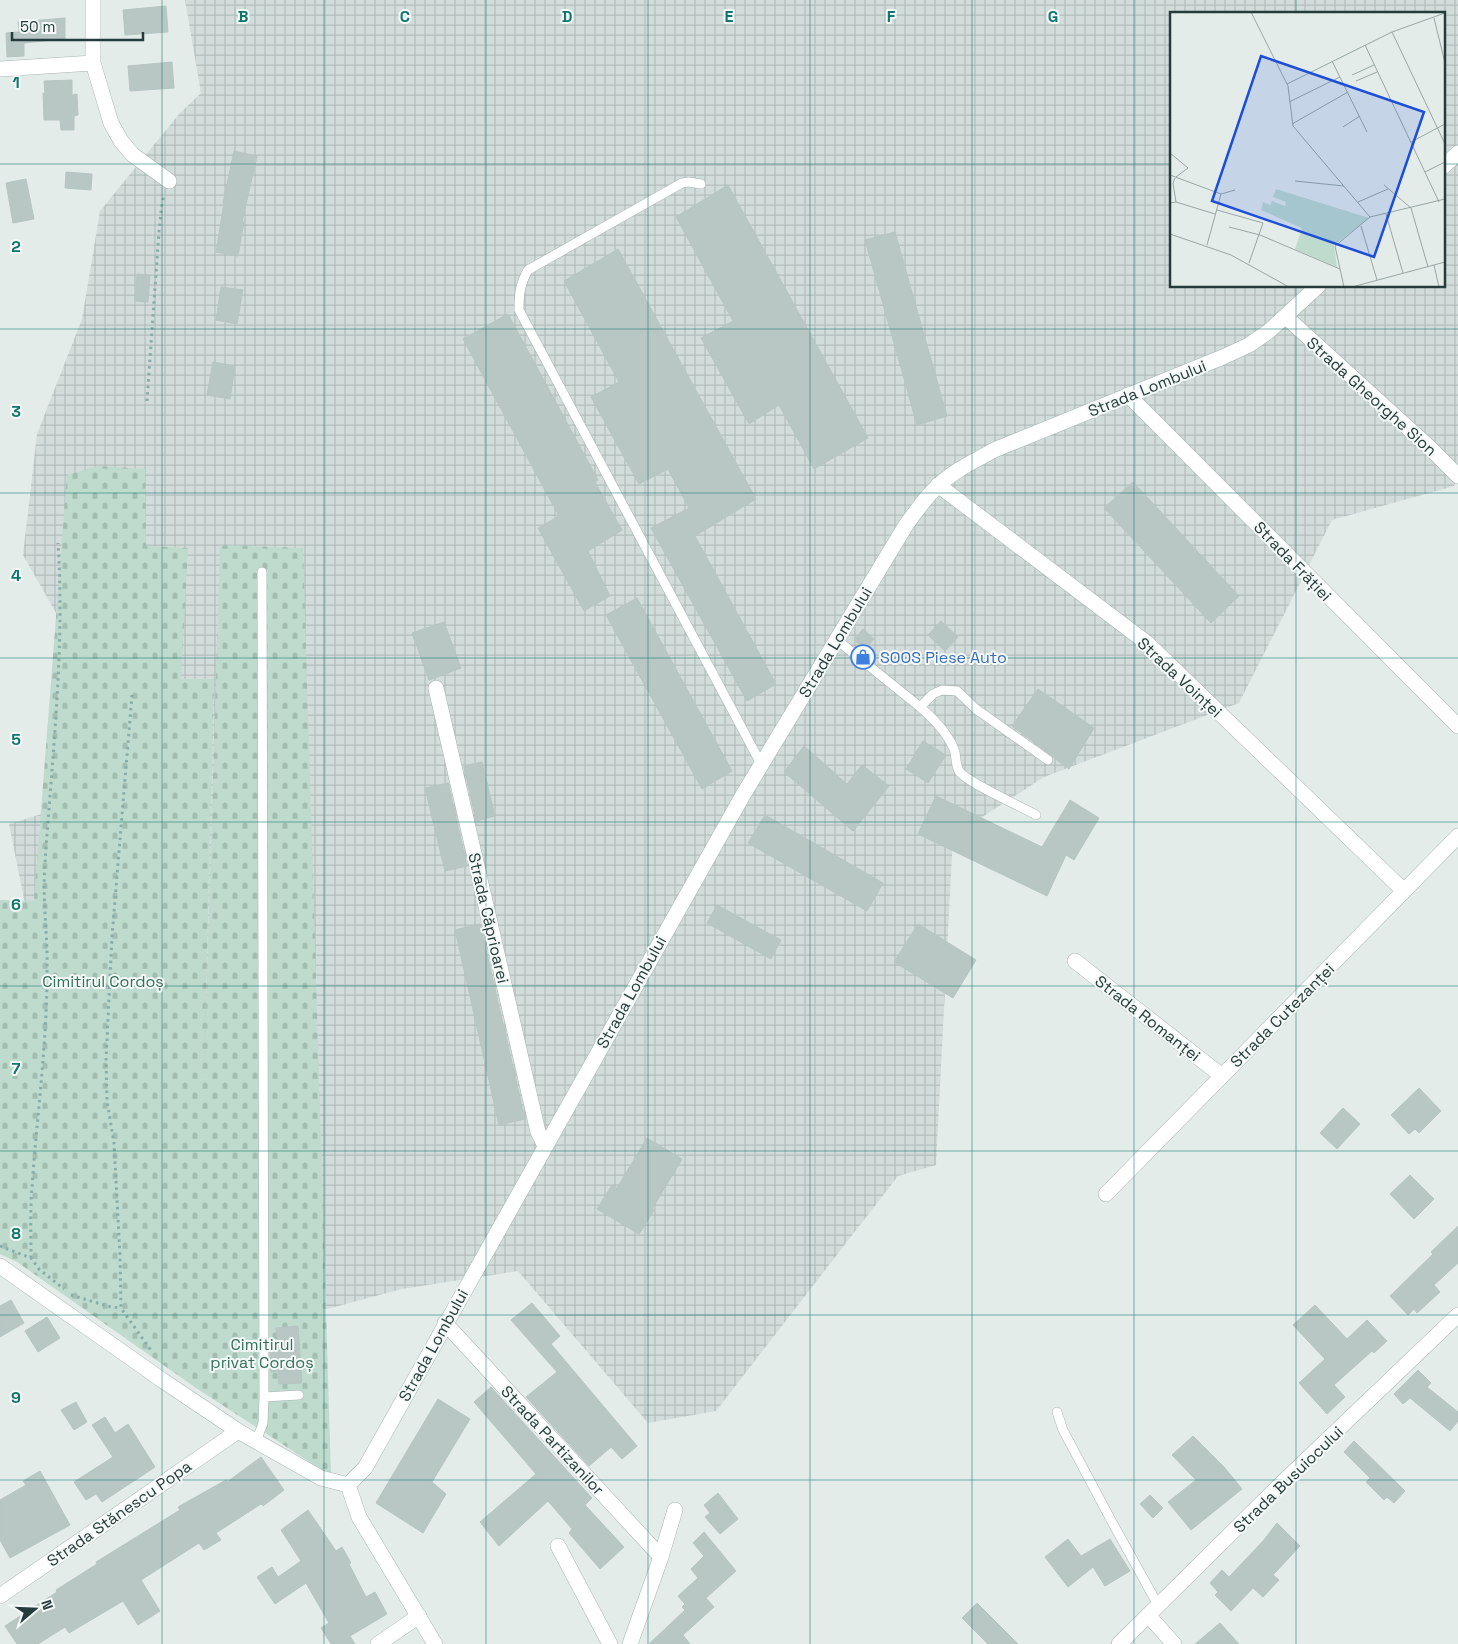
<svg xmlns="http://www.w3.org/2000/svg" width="1458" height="1644" viewBox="0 0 1458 1644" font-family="'Space Grotesk',sans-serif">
  <defs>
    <pattern id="industrial-grid" width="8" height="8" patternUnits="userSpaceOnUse" patternTransform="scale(1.25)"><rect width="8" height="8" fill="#d2dcda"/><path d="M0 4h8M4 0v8" fill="none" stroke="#b4bebc"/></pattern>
    <pattern id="cemetery-stones" width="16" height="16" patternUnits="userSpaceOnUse" patternTransform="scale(1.25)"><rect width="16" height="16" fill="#bedbcd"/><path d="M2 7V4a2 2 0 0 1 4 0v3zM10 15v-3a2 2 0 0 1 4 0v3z" fill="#a3bdb1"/></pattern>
  </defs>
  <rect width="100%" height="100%" fill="#e4ecea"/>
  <path fill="url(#industrial-grid)" fill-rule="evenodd" d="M185,0H1458V475L1454,486L1332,520L1239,703L1044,777L953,836L936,1165L898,1176L716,1411L648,1423L518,1271L402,1289L233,1334L44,999L9,824L133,786L72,641L23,555L37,434L82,319L100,211L179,114L201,93ZM1172,14H1444V286H1172Z"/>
  <path fill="url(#cemetery-stones)" d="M98,466L145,469L146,546L188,548L181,679H214L203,1110L220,545L303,548L331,1476L196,1388L17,1262L0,1254V900L34,901L67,475Z"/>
  <path fill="#b9c7c4" stroke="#b6c5c3" d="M166,6L168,32L125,35L123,10Z
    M65,18V39L24,43V56L7,57L6,33L19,32L18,22Z
    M172,62L174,88L130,91L128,66Z
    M72,80V95L77,94L78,115L74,116V130H61L60,120H44L43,93L45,94L44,81Z
    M234,151L257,156L242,222H244L238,256L216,252L224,203H223Z
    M66,172L92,174L91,190L65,188Z
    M26,179L34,219L13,223L6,183Z
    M728,185L868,438L814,469L779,405L749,424L701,338L733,321L676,217Z
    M895,232L947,416L917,425L865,240Z
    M618,249L756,499L695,536L776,684L747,701L651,528L689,508L668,469L639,484L591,397L619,382L564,281Z
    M137,274L150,275L148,302L135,301Z
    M221,287L243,290L237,324L216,320Z
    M508,314L598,480L595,482L622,530L588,551L610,596L584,611L538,528L559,516L463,339Z
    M213,362L235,366L230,399L207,395Z
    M1133,482L1239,596L1211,623L1104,508Z
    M637,598L732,771L702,789L606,615Z
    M941,621L958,637L945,651L928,635Z
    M444,622L461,668L429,680L412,633Z
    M863,629L874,639L865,649L854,640Z
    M1038,689L1094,728L1069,769L1012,726Z
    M923,741L946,755L928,783L906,769Z
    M804,746L847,784L862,765L889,786L853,831L784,772Z
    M482,762L495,816L476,821L464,766Z
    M448,783L467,866L445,871L425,788Z
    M936,796L1042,847L1070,800L1099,818L1074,860L1066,855L1047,896L918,834Z
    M765,815L883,883L867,911L748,843Z
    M717,905L781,940L771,959L707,923Z
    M480,924L525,1119L499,1125L455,930Z
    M918,924L976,960L953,998L894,962Z
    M1419,1088L1441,1111L1419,1133L1415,1129L1409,1134L1391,1115Z
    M1343,1108L1360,1124L1337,1149L1320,1133Z
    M647,1138L682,1159L652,1209L654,1210L639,1234L597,1209L612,1185L617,1188Z
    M1410,1175L1434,1199L1414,1219L1390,1194Z
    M1458,1226V1263L1434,1285L1440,1292L1417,1313L1414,1309L1408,1315L1390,1296L1433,1254L1431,1252Z
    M11,1300L24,1323L0,1337V1306Z
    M532,1303L560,1336L551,1344L637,1446L622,1459L611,1447L589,1466L526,1397L557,1372L511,1320Z
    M1315,1305L1347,1339L1367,1320L1387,1341L1374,1353L1372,1351L1334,1385L1345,1397L1327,1414L1299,1383L1325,1359L1293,1325Z
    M47,1317L60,1338L38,1352L25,1331Z
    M298,1326L302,1383L279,1384L278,1371L271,1372L270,1361V1346H278L276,1328Z
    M1418,1370L1431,1383L1427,1387L1458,1412V1421L1450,1431L1410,1398L1403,1404L1394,1394Z
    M491,1387L592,1498L585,1505L624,1547L600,1569L569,1533L572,1529L548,1501L499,1546L480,1522L536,1474L474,1402Z
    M438,1399L470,1419L432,1482L446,1494L423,1533L376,1503Z
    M76,1402L87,1422L74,1430L61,1410Z
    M105,1417L115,1433L128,1424L155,1467L102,1502L96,1494L86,1500L74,1482L113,1457L92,1425Z
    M1193,1436L1224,1467L1242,1489L1191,1530L1168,1502L1196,1480L1172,1455Z
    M1354,1441L1405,1491L1394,1503L1387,1497L1384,1500L1366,1482L1370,1478L1344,1452Z
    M261,1457L284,1490L263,1506L261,1504L216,1533L221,1540L204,1550L199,1543L141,1580L160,1611L138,1625L123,1601L69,1633L65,1627L38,1644H17L5,1626L57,1592L56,1590L97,1564L96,1562L180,1510L178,1507L226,1480L227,1482Z
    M40,1471L70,1525L10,1558L0,1540V1500L26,1485L23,1481Z
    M718,1493L738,1519L720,1534L705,1517L710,1513L704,1505Z
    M1150,1495L1163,1508L1153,1518L1140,1504Z
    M308,1510L336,1551L342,1547L351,1563L349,1564L366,1597L375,1592L387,1614L350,1636L355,1644H331L321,1628L329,1623L306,1583L275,1604L257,1577L272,1567L278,1577L301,1561L281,1530Z
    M1277,1523L1300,1546L1273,1575L1279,1580L1263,1597L1253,1588L1231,1611L1215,1595L1218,1592L1210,1583L1222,1570L1229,1577L1263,1541Z
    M704,1532L736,1571L706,1598L714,1607L683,1635L690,1644H649L685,1610L682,1607L685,1604L678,1596L698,1578L691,1569L704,1556L693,1543Z
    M1068,1539L1081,1556L1110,1539L1130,1571L1105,1586L1093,1567L1068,1587L1045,1557Z
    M977,1603L1018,1644H988L962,1618Z
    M1220,1623L1239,1644H1195Z"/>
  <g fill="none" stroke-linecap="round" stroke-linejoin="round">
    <g stroke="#a7b4b2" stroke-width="10">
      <path id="lane" d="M701,184L689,182L682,183L528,270C520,284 519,294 519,310L761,764
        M837,640L920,707L933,694L942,690L957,691L976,709L1048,760
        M920,707C934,719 949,734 955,752C956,758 956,766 959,771C966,782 1022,807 1036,815
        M264,1397L299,1395
        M1057,1412L1063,1430L1112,1522L1158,1605
        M256,1442L263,1423L264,1397L262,572"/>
    </g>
    <g stroke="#a7b4b2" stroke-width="16">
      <path id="street" d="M93,0V63L111,123L121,141L133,155L169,181
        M0,69L93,63
        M1286,317L1429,447L1458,476
        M1128,395L1458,726
        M938,485L1147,643L1404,891
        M436,688L538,1132L545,1146
        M1075,961L1222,1076
        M1106,1194L1458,836
        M445,1323L661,1557
        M558,1546L610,1644
        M0,1596L238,1431
        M1148,1615L1174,1644
        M378,1644L419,1616
        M630,1644L661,1557L675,1510
        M1119,1644L1283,1482L1458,1315"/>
    </g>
    <g stroke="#a3b7b5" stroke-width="16">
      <path id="secondary" d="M1444,166L1458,153
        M0,1266L162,1380L238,1431L321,1478L348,1485
        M348,1485L365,1468L743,795L906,525C916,512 925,497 938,486C954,470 975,461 994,450L1223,357L1249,345L1268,332L1318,286
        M348,1485L359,1517L435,1644"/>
    </g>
    <path stroke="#87adaa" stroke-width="3" stroke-dasharray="2.5 4" stroke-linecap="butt" d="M147,401L159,231L162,203L164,195
      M132,695L112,936L106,1060L107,1101L114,1143L120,1256L121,1308L152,1352
      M0,1246L31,1258L39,1269L64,1289
      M31,1258C31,1234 30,1210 32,1187C37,1115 47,1044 47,972C48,936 42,899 45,863C52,758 65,648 58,543
      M71,1295L111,1307L121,1308"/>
    <use href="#lane" stroke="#fff" stroke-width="9"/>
    <use href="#street" stroke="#fff" stroke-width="15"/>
    <use href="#secondary" stroke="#fff" stroke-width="15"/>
  </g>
  <path fill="none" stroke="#0f766e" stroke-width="1" stroke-opacity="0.55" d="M162,0V1644M324,0V1644M486,0V1644M648,0V1644M810,0V1644M972,0V1644M1134,0V1644M1296,0V14M0,164H1172M1444,164H1458M1296,286V1644M0,329H1458M0,493H1458M0,658H1458M0,822H1458M0,986H1458M0,1151H1458M0,1315H1458M0,1480H1458"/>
  <defs>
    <g id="shop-ring" transform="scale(1.25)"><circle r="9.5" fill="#f4f9f7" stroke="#3f7fe0" stroke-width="1.5"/><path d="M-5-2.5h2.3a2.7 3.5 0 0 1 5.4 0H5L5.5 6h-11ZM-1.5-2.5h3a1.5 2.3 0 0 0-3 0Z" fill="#3f7fe0"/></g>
  </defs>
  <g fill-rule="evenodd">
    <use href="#shop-ring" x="863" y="657"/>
  </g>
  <g text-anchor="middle" stroke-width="4" stroke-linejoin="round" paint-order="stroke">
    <g font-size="16" fill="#253c3c" stroke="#f4f9f7">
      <text transform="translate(1147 388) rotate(-22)" y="6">Strada Lombului</text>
      <text transform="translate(1372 396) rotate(42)" y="6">Strada Gheorghe Sion</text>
      <text transform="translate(1293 561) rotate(46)" y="6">Strada Frăției</text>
      <text transform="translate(835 642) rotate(-59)" y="6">Strada Lombului</text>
      <text transform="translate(1180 677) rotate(43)" y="6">Strada Voinței</text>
      <text transform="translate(489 918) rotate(77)" y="6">Strada Căprioarei</text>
      <text transform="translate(631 992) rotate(-61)" y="6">Strada Lombului</text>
      <text transform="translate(1282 1015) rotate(-45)" y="6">Strada Cutezanței</text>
      <text transform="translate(1148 1018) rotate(38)" y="6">Strada Romanței</text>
      <text transform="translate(433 1345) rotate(-61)" y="6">Strada Lombului</text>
      <text transform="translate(553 1440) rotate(47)" y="6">Strada Partizanilor</text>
      <text transform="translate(1288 1479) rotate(-44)" y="6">Strada Busuiocului</text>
      <text transform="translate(119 1513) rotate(-35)" y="6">Strada Stănescu Popa</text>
    </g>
    <g font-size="16" fill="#366cbe" stroke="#f4f9f7" text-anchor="start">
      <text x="880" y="663">SOOS Piese Auto</text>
    </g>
    <g font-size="16" fill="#327059" stroke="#f4f9f7">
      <text x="103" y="987">Cimitirul Cordoș</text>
      <text x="262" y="1350">Cimitirul<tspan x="262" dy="18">privat Cordoș</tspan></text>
    </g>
  </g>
  <g transform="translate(1170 12)">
    <rect width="275" height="275" fill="#e4ecea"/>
    <path d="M106,177L199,206L164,233L167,255L125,237L132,216L91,198L93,190L100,193L102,189L115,194L116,190L103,185Z" fill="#bedbcd"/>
    <path fill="none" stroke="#98a6a4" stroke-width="1" d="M81,0L118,74L123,114L200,205M264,6L275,51M222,20L275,132M195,33L269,190M162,49L197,120M182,63L204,53M186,69L207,60M117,72L222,20L275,1M119,90L170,65M122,112L178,80M173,115L190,104M241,130L275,112M0,141L18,156L6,165M255,160L275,150M0,163L51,182L65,178M5,166L3,171L6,190M125,169L174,174M214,173L241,196L258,255M188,190L218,177M0,191L6,190L45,202M47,198L93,211L79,251M216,202L233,261M200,205L275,187M191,214L207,268M59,215L90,223L170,257M0,222L61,243L119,275M37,233L51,182M264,253L269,275M174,275L165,234L200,205M182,275L275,250"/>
    <path fill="#1d4ed8" fill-opacity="0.15" stroke="#1d4ed8" stroke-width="2.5" d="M91,44L254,100L204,245L42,189Z"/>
    <rect width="275" height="275" fill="none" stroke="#253c3c" stroke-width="2.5"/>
  </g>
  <g font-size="16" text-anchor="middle" font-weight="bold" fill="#0f766e" stroke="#f4f9f7" stroke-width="4" stroke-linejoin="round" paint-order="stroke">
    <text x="243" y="22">B</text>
    <text x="405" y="22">C</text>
    <text x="567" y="22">D</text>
    <text x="729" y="22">E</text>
    <text x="891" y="22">F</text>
    <text x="1053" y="22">G</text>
    <text x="16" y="88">1</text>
    <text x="16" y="252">2</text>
    <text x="16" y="417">3</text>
    <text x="16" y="581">4</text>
    <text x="16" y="745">5</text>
    <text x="16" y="910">6</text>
    <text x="16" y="1074">7</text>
    <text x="16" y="1239">8</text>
    <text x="16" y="1403">9</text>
  </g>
  <g transform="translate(35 1609) rotate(71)" stroke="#f4f9f7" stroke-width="4" paint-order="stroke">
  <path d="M0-4L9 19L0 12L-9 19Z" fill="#253c3c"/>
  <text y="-8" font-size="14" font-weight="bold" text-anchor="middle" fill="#253c3c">N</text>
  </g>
  <path d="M12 32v8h131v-8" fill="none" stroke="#253c3c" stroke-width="2.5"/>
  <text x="20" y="32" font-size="15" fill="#253c3c" stroke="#f4f9f7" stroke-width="4" paint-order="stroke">50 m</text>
</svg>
